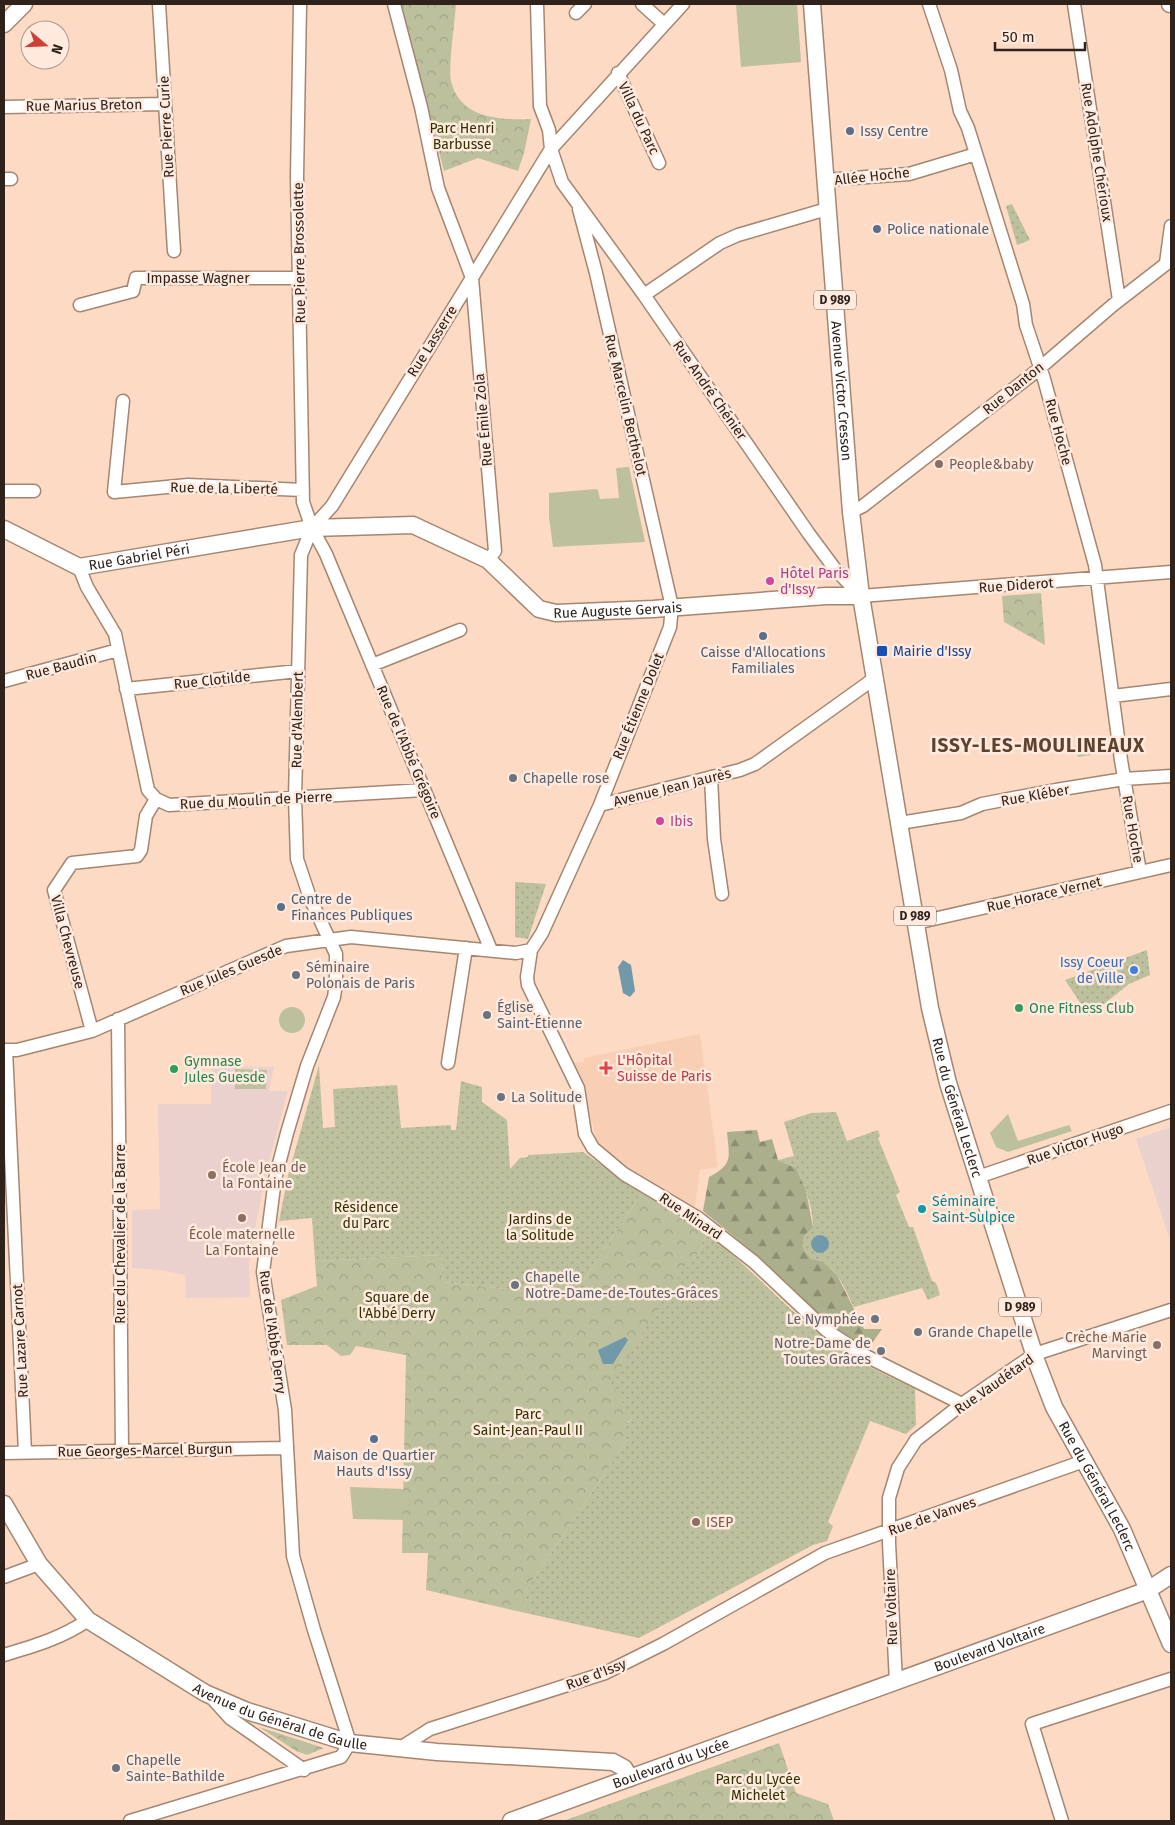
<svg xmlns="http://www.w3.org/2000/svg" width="1175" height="1825" viewBox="0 0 1175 1825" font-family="'Fira Sans',sans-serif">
  <defs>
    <pattern id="forest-firs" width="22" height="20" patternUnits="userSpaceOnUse" patternTransform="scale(1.25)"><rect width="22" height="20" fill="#acaf8b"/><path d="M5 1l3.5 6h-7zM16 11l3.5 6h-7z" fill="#8c8e71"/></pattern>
    <pattern id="park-crowns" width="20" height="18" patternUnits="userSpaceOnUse" patternTransform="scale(1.25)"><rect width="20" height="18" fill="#bdc09d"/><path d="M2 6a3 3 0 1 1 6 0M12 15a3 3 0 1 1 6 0" fill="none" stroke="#a3a587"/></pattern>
    <pattern id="garden-dots" width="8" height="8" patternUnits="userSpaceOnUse" patternTransform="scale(1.25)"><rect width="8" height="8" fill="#bdc09d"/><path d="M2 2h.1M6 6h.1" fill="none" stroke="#a3a587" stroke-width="1.8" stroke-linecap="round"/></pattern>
  </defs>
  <rect width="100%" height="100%" fill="#fcdac4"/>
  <path fill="#f8cfb5" d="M700,1034L718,1167L700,1170L695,1207L640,1177L597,1143L580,1073L572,1063L584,1062V1058Z"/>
  <path fill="#ebd1ce" d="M211,1066L274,1067L269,1091H288L268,1165L253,1238L249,1264L250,1297L186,1298L185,1275L160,1270L132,1268V1210L160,1209L158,1104H211Z
    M1171,1127V1243L1136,1139Z"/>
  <path fill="#bdc09d" d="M736,4H797L801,62L741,67Z
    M629,467L645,542L553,547L549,517V493L596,489L598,490L600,499L619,498L616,468Z
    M279 1020a13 13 0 1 1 26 0a13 13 0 1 1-26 0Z
    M235,1069L267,1070L266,1089H235Z
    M1008,1114L1018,1141L1069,1125L1072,1131L1008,1152L996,1147L990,1133Z
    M350,1487L404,1489L403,1520L353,1519Z"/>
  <path fill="url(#forest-firs)" d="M757,1130L760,1142L772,1139L778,1160L796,1168L806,1190L813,1228L823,1261L837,1275L864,1329H882L868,1349L830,1324L747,1247L703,1211L709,1177C734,1164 729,1157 727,1132Z"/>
  <path fill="url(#park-crowns)" d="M401,4H456C455,20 448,69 451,81C460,119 500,120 531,119L524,153L518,171L478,158L444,171Z
    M1041,593L1045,645L1004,622L1002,596Z
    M1086,737L1091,744V755L1078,757L1075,746L1081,738Z
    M642,1193L696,1224L708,1234L700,1245L703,1247L688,1267L685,1266L632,1419L628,1422L627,1440L525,1592L534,1608L530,1614L426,1590L428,1553H402L406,1355L356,1346L350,1355L341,1356L327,1345H287L281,1300L317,1286L315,1261L443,1255L442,1282L573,1296Z
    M259,1727L324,1748L307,1755L296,1751Z
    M779,1743L796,1793L828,1804L834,1821H563Z"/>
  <path fill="url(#garden-dots)" d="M1012,204L1030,240L1017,245L1006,206Z
    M515,882L546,884L528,939L515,937Z
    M1147,950L1150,975L1129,984L1089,1016L1065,980Z
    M319,1065L323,1128L335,1127L333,1089L397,1085L401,1128L451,1125V1130H456L461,1081L482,1087V1102L507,1120L510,1169L520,1158L528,1157V1155L583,1152L642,1193L573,1296L442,1282L443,1255L315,1261L312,1218L279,1221L288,1176Z
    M836,1112L847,1141L878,1130L880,1136L878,1138L900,1192L896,1195L909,1227H913L932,1281L936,1283L940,1295L928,1300L922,1288L854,1307C843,1286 837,1264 811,1259C798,1247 800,1236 813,1228C813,1206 805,1187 796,1168L778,1160L794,1156L784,1122L811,1113Z
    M708,1234C748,1266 782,1304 822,1336C849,1359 883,1373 915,1389L916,1425L906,1434L870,1421L828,1522L833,1526L827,1541L813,1545L639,1638L530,1614L534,1608L522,1602L525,1592L627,1440C622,1432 625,1425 632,1419L611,1383L685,1266L688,1267L703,1247L700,1245Z"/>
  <path fill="#7299aa" d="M623,960L631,965L635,991L630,997L623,993L618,967Z
    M811 1244a9 9 0 1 1 18 0a9 9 0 1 1-18 0Z
    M625,1337L628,1340L613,1364H603L598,1350Z"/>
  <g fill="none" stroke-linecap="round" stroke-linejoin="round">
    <g stroke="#a58671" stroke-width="15">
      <path id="minor" d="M159,4L174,251
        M300,4L297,177L303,502L312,528L326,554L491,950
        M394,4L421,107L438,188L472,278L495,551L488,560
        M537,4L540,106L549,130L551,149L562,182L644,295L809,534L835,569L861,596L1171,572
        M642,4L664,24
        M929,4L951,70L960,111L968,128L1023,304L1026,325L1044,379L1095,565L1121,760L1140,872
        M1074,4L1119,300
        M576,13L585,4
        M618,73L659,163
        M4,107L165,104
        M4,179H11
        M825,180L909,174L976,154
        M1166,263L1171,226
        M644,295L720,243L738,235L827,209
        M80,305L133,291L136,278H299
        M123,401L114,492L188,485L303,490
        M4,491H34
        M851,512L863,506L1034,373L1113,305L1171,260
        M79,567L87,587L115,634L148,790L156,799L169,805L424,790
        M372,665L460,630
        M4,681L118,650
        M126,689L298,671
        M1113,696L1171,689
        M711,777L714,839L722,894
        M600,805L740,770L755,764L875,678
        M900,823L961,813L982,804L1056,790L1124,779L1171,776
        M916,923L1171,865
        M531,950L542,933L600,805L670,627L672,607L596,273L579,209
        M531,950L527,977L528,985L578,1088L585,1134L593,1148L624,1174L698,1218L754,1262L826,1330L864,1355L962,1404
        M118,1019L122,1450
        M92,1031L54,890L72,863L137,856L141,850L146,816L156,799
        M4,1050H17L92,1031L286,946L351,937L516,953L531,950
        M6,1050L25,1452
        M448,1063L466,948
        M978,1177L1171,1111
        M4,1453L287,1448
        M4,1577L39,1564
        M4,1655C34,1646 62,1638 88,1620
        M896,1682L889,1543V1498L898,1468L916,1440L962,1404L1035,1354L1171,1310
        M210,1696L230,1718L304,1770
        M400,1748L430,1729L605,1673L663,1644L825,1553L1084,1461
        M130,1821L341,1757L350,1743L314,1630L293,1556L285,1410L263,1272L275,1179L287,1133L307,1066L334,997L336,983V954L310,898L297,859L295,798L301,555L312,528L332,506L551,149L683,4
        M1062,1821L1032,1724L1171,1679"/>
    </g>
    <g stroke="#a58671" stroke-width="19">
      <g id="major">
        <path id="s1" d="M812,4L851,512L861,596L930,1008L948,1083L1037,1363L1054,1407L1122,1529L1171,1644"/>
        <path d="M1170,4H1171"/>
        <path d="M4,24L24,4"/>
        <path id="s2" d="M4,529L79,567L312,528L413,525L488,560L539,609L556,613L653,609L826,596H861"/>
        <path id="s3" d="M4,1504L39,1564L88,1620L205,1693L247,1711L350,1743L437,1752L613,1762L624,1768L630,1778"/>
        <path id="s4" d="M511,1821L1148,1590L1171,1575"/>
      </g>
    </g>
    <use href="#minor" stroke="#fff" stroke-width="12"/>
    <use href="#major" stroke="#fff" stroke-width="16"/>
  </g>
  <g fill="#5c6f8a" stroke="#ffeadd" stroke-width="2">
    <circle cx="850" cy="131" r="5"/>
    <circle cx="877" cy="229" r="5"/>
    <circle cx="763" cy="636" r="5"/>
    <circle cx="281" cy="907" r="5"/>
    <circle cx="374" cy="1439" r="5"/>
  </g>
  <g fill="#8d6e63" stroke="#ffeadd" stroke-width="2">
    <circle cx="939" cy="464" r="5"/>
    <circle cx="212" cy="1175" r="5"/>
    <circle cx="242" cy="1218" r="5"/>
    <circle cx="1157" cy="1345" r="5"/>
    <circle cx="696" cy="1522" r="5"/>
  </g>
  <g fill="#d1479c" stroke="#ffeadd" stroke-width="2">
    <circle cx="770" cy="581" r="5"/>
    <circle cx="660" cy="821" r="5"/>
  </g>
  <rect fill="#1a4fb4" stroke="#ffeadd" stroke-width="2" x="876" y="645" width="12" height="12" rx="2.5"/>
  <g fill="#6b7280" stroke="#ffeadd" stroke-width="2">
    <circle cx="513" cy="778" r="5"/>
    <circle cx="296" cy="975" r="5"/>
    <circle cx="487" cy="1015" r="5"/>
    <circle cx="501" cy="1097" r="5"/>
    <circle cx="515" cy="1285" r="5"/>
    <circle cx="875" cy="1319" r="5"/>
    <circle cx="918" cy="1332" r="5"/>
    <circle cx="881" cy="1351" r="5"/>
    <circle cx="116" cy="1768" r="5"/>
  </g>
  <circle fill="#3f7fe0" stroke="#ffeadd" stroke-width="2" cx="1134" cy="970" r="5"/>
  <g fill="#2e9e5b" stroke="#ffeadd" stroke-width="2">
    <circle cx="1019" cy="1008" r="5"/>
    <circle cx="174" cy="1069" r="5"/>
  </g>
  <path fill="#e0444e" stroke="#ffeadd" stroke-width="2" d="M603.5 1060.5h5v5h5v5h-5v5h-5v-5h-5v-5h5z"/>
  <circle fill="#0f9aa8" stroke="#ffeadd" stroke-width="2" cx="922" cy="1209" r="5"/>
  <g text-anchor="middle" stroke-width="5" stroke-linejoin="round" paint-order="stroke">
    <g fill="#ffeadd" stroke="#6d5e54" stroke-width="1">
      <rect x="814" y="290.5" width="42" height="19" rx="4"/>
      <rect x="894" y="906.5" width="42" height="19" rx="4"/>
      <rect x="999" y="1297.5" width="42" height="19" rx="4"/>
    </g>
    <g font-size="12" font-weight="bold" fill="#2f221a">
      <text x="835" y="304">D 989</text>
      <text x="915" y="920">D 989</text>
      <text x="1020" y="1311">D 989</text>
    </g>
    <g font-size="14" fill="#2f221a" stroke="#ffeadd">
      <text transform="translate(84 105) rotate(-1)" y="5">Rue Marius Breton</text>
      <text transform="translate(639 118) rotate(65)" y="5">Villa du Parc</text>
      <text transform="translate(166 127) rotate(-93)" y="5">Rue Pierre Curie</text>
      <text transform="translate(1097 152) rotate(81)" y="5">Rue Adolphe Chérioux</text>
      <text transform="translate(872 176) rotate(-6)" y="5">Allée Hoche</text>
      <text transform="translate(299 253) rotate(-91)" y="5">Rue Pierre Brossolette</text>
      <text x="198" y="283">Impasse Wagner</text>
      <text transform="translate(432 341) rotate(-58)" y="5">Rue Lasserre</text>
      <text transform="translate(1013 388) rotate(-39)" y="5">Rue Danton</text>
      <text transform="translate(710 390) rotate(55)" y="5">Rue André Chénier</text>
      <text dy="5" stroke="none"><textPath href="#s1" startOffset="388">Avenue Victor Cresson</textPath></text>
      <text transform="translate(626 405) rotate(77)" y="5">Rue Marcelin Berthelot</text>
      <text transform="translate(483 420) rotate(-95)" y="5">Rue Émile Zola</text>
      <text transform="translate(1059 432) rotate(75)" y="5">Rue Hoche</text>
      <text transform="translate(224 488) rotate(1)" y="5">Rue de la Liberté</text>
      <text dy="5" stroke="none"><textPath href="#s2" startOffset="145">Rue Gabriel Péri</textPath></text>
      <text transform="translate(1016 585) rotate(-4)" y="5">Rue Diderot</text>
      <text dy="5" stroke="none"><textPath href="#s2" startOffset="654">Rue Auguste Gervais</textPath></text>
      <text transform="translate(61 666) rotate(-15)" y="5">Rue Baudin</text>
      <text transform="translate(212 680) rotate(-6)" y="5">Rue Clotilde</text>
      <text transform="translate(638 706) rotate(-68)" y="5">Rue Étienne Dolet</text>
      <text transform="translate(297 720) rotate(-89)" y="5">Rue d'Alembert</text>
      <text transform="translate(409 752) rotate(67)" y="5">Rue de l'Abbé Grégoire</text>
      <text transform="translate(672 787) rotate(-14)" y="5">Avenue Jean Jaurès</text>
      <text transform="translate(1035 795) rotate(-10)" y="5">Rue Kléber</text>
      <text transform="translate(256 800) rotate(-3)" y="5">Rue du Moulin de Pierre</text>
      <text transform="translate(1133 829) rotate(80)" y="5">Rue Hoche</text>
      <text transform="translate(1044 894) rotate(-13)" y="5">Rue Horace Vernet</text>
      <text transform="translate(68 942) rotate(75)" y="5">Villa Chevreuse</text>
      <text transform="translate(231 970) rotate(-23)" y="5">Rue Jules Guesde</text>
      <text dy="5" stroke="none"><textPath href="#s1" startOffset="1115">Rue du Général Leclerc</textPath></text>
      <text transform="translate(1075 1144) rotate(-19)" y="5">Rue Victor Hugo</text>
      <text transform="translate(691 1216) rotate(34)" y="5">Rue Minard</text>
      <text transform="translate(120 1234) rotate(-90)" y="5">Rue du Chevalier de la Barre</text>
      <text transform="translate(273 1332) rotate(82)" y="5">Rue de l'Abbé Derry</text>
      <text transform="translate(20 1341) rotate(-93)" y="5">Rue Lazare Carnot</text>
      <text transform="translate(994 1384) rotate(-35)" y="5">Rue Vaudétard</text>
      <text transform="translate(145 1450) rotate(-1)" y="5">Rue Georges-Marcel Burgun</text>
      <text dy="5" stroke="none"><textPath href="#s1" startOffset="1520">Rue du Général Leclerc</textPath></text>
      <text transform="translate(932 1516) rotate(-19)" y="5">Rue de Vanves</text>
      <text transform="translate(891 1607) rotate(-92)" y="5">Rue Voltaire</text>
      <text dy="5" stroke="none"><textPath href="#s4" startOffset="509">Boulevard Voltaire</textPath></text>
      <text transform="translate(596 1674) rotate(-21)" y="5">Rue d'Issy</text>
      <text dy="5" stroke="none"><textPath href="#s3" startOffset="361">Avenue du Général de Gaulle</textPath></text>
      <text dy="5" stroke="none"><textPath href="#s4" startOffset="170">Boulevard du Lycée</textPath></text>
    </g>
    <g font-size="14" fill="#303103" stroke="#ffeadd">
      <text x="462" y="133">Parc Henri<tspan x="462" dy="16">Barbusse</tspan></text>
      <text x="366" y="1212">Résidence<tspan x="366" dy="16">du Parc</tspan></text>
      <text x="540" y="1224">Jardins de<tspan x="540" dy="16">la Solitude</tspan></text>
      <text x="397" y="1302">Square de<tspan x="397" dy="16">l'Abbé Derry</tspan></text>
      <text x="528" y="1419">Parc<tspan x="528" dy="16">Saint-Jean-Paul II</tspan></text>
      <text x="758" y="1784">Parc du Lycée<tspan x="758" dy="16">Michelet</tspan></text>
    </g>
    <g font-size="14" fill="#4e5e75" stroke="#ffeadd" text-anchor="start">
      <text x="860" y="136">Issy Centre</text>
      <text x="887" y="234">Police nationale</text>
      <text x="763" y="657" text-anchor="middle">Caisse d'Allocations<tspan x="763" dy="16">Familiales</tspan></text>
      <text x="291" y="904">Centre de<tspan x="291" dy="16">Finances Publiques</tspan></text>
      <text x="374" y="1460" text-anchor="middle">Maison de Quartier<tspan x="374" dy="16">Hauts d'Issy</tspan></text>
    </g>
    <g font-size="14" fill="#785e54" stroke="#ffeadd" text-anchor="start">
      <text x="949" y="469">People&amp;baby</text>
      <text x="222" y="1172">École Jean de<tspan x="222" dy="16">la Fontaine</tspan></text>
      <text x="242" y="1239" text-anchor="middle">École maternelle<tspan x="242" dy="16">La Fontaine</tspan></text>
      <text x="1147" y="1342" text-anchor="end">Crèche Marie<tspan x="1147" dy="16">Marvingt</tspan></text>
      <text x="706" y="1527">ISEP</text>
    </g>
    <g font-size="14" fill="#b23c85" stroke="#ffeadd" text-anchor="start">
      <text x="780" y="578">Hôtel Paris<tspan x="780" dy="16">d'Issy</tspan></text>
      <text x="670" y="826">Ibis</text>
    </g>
    <g font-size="14" fill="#164399" stroke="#ffeadd" text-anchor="start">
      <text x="893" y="656">Mairie d'Issy</text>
    </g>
    <g font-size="14" fill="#5b616d" stroke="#ffeadd" text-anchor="start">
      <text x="523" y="783">Chapelle rose</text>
      <text x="306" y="972">Séminaire<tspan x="306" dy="16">Polonais de Paris</tspan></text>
      <text x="497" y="1012">Église<tspan x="497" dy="16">Saint-Étienne</tspan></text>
      <text x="511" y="1102">La Solitude</text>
      <text x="525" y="1282">Chapelle<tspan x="525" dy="16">Notre-Dame-de-Toutes-Grâces</tspan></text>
      <text x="865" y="1324" text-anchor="end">Le Nymphée</text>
      <text x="928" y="1337">Grande Chapelle</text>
      <text x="871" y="1348" text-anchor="end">Notre-Dame de<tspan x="871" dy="16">Toutes Grâces</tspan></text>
      <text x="126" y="1765">Chapelle<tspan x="126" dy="16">Sainte-Bathilde</tspan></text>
    </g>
    <g font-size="14" fill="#366cbe" stroke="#ffeadd" text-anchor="end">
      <text x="1124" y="967">Issy Coeur<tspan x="1124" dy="16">de Ville</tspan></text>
    </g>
    <g font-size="14" fill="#27864d" stroke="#ffeadd" text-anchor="start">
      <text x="1029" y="1013">One Fitness Club</text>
      <text x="184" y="1066">Gymnase<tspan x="184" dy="16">Jules Guesde</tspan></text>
    </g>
    <g font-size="14" fill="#be3a42" stroke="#ffeadd" text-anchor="start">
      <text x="617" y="1065">L'Hôpital<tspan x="617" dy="16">Suisse de Paris</tspan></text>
    </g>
    <g font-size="14" fill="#0d838f" stroke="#ffeadd" text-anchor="start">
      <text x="932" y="1206">Séminaire<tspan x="932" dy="16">Saint-Sulpice</tspan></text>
    </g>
    <g font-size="19" font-weight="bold" letter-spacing="1" fill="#5d422f" stroke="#ffeadd">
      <text x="1038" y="752">ISSY-LES-MOULINEAUX</text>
    </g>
  </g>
  <rect width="1175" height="1825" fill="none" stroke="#2f221a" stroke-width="10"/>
  <g transform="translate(45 45) rotate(109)"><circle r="24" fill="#ffeadd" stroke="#ac9a8f"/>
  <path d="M0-4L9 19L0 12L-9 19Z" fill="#cd4037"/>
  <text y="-8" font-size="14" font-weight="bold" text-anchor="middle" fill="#2f221a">N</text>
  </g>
  <path d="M995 42v8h90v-8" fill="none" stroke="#2f221a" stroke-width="2.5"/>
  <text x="1002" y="42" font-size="15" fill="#2f221a" stroke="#ffeadd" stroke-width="4" paint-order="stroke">50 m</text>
</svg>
